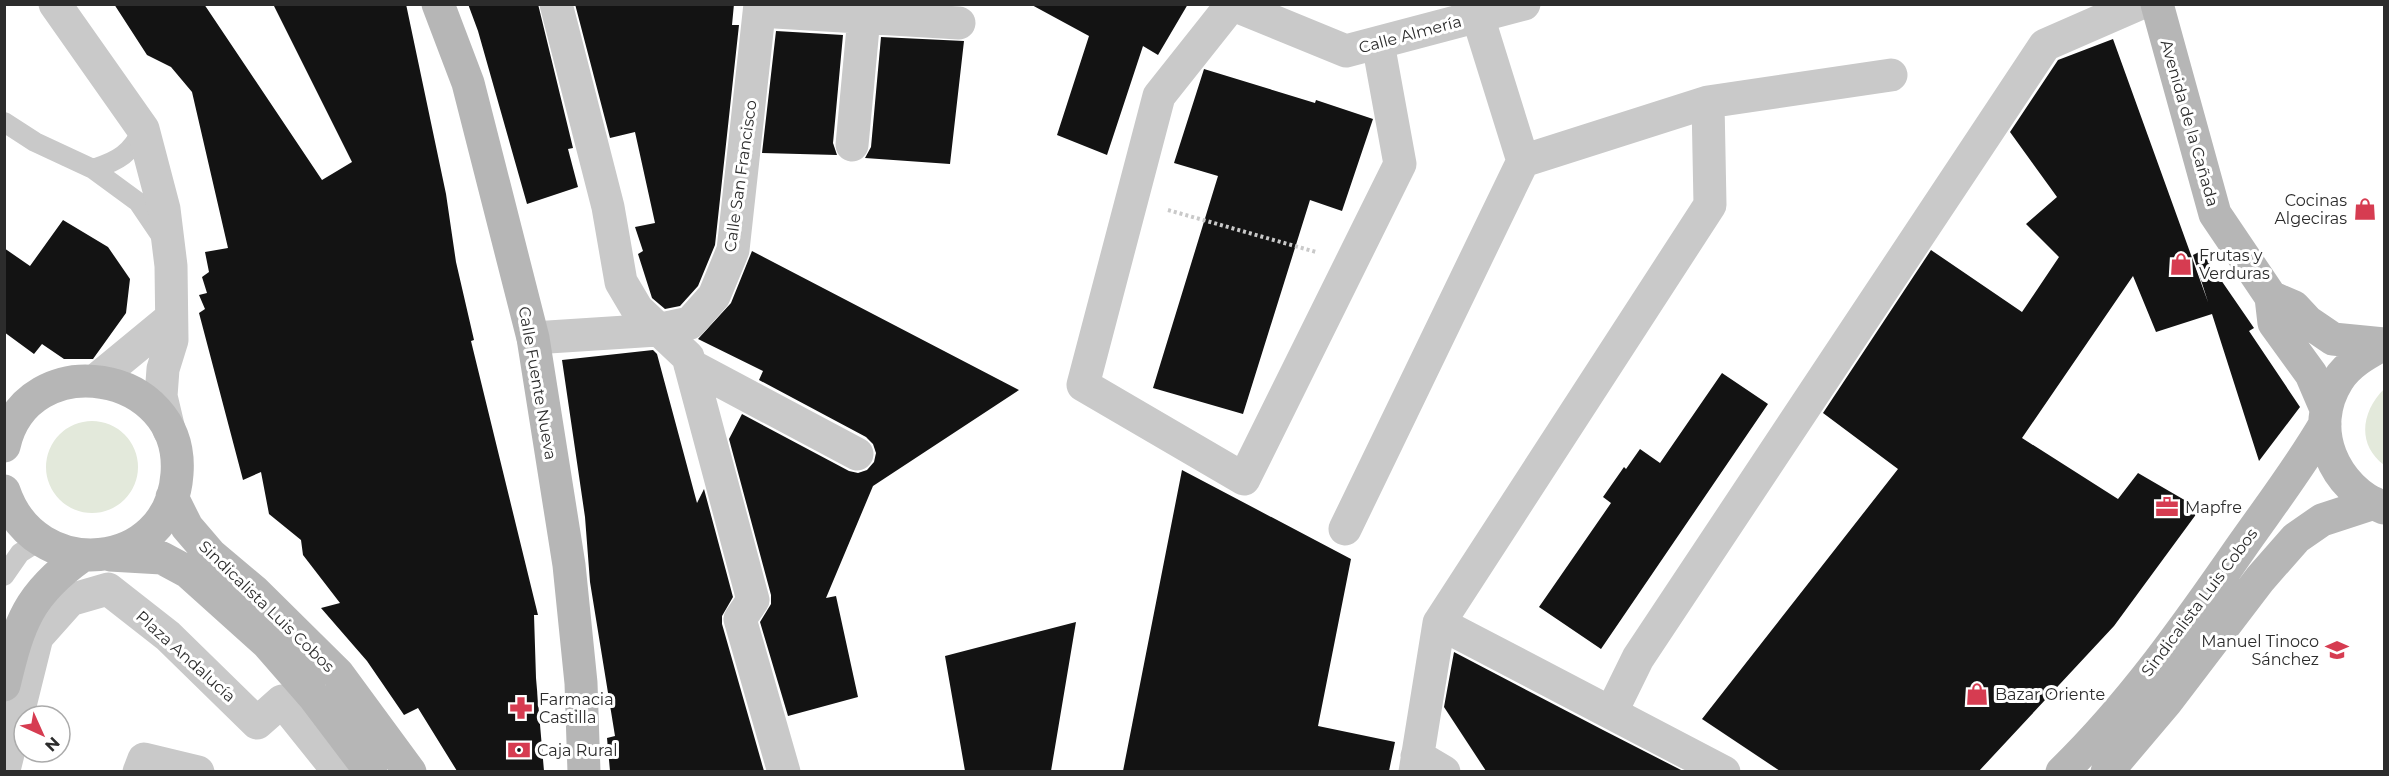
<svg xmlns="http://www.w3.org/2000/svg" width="2389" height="776" viewBox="0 0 2389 776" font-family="Montserrat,sans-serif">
  <rect width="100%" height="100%" fill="#fff"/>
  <path fill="#e3e9db" d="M2384,389V465C2356,444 2362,411 2384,389Z
    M46 467a46 46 0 1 1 92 0a46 46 0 1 1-92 0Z"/>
  <path fill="#131313" d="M114,4H204L322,180L352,162L273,4H406L446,194L456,262L474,340L471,341L538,615H534L536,678L544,771H457L418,708L404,715L367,661L321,608L340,603L303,555L301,540L269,514L261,472L243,480L199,313L205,309L199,295L207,293L202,277L209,272L205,252L228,248L192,92L171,67L147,55Z
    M468,4H538L573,148L568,149L578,187L527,204L478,31Z
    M575,4H734L732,25H739L715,245L698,286L680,306L665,309L652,298L638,254L643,251L635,227L655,223L635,132L610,138Z
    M1030,4H1188L1158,55L1143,46L1107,155L1057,135L1089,36Z
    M776,31L843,35L833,143L837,155L762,153Z
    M881,37L964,41L950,164L865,158L871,147Z
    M2113,39L2208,302L2193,255L2201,251L2254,328L2249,331L2300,407L2259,461L2212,314L2156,332L2133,276L2022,438L2118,499L2138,473L2200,509L2114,626L1979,771H1780L1702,719L1898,469L1823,413L1931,250L2022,312L2059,257L2026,224L2057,197L2010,132L2058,60Z
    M1204,69L1315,103L1316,100L1373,119L1342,211L1310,200L1243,414L1153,388L1218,176L1174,163Z
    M63,220L108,247L130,279L126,313L93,359H64L42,344L34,354L4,332V248L30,266Z
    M752,251L1019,390L873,486L826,598L836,596L858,697L788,716L760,622L771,604V595L729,439L742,414L849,471L858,473L867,470L874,462L876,453L873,444L866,437L759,380L763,371L698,339L731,303Z
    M653,350L657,354L697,503L704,489L733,597L722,616V624L764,771H610L607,738L615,736L590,582L585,517L562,360Z
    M1722,373L1768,404L1601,649L1539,607L1611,503L1603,497L1624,467L1626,469L1640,449L1660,463Z
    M1182,470L1351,559L1318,726L1395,742L1389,771H1123Z
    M1076,622L1051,771H965L945,656Z
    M1454,652L1603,730L1683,771H1486L1444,707Z"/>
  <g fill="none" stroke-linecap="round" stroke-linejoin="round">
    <path stroke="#c9c9c9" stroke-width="4" stroke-dasharray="3 3" stroke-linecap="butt" d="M1168,210L1316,252"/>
    <path stroke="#c9c9c9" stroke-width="20" d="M4,122L35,142L93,169
      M143,129C131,153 119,161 93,169L138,202L161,236
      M4,576L20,553L39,541"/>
    <path stroke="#c9c9c9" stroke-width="33" d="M55,4L143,129L164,209L171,266L172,340L163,369L161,396L169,430
      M556,4L608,207L621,282L637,309L688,357L753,600L740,619L784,772
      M1231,4L1346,51L1524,4
      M1232,4L1159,96L1083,385L1244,479L1400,164L1378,43
      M760,11L959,23
      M852,145L864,17
      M1523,161L1708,102L1891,75
      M533,338L657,330L690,323L714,296L733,250L760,4
      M690,365L857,454
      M96,380L170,319
      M1345,529L1523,161L1478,17
      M1439,623L1724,772
      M1611,713L1638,658L2045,45L2139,4
      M1417,756L1444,772
      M4,770L37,637L70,600L108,589L168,636L257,723L282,701L339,772
      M139,772L144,759L198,772
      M1415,772L1439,623L1710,205L1708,102"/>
    <path stroke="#b6b6b6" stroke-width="33" d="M438,4L468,83L533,338L569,565L581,683L584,772
      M2157,4L2215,214L2271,297L2274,323L2311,374L2326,409
      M2271,297L2294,307L2308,322L2333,339L2384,344
      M2384,344C2366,354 2349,363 2338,380C2307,429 2334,489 2384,508
      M4,446C27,344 185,369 177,474C170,573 35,584 4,491
      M172,497L187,527L211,555L255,592L338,674L410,772
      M110,555L162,558L188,572L267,643L315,698L371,772
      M4,685C19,623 28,594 82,556
      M2062,772C2131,705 2188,624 2242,546C2270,506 2300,467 2325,424
      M2107,772L2167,701L2260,579L2296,538L2322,520L2374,503"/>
  </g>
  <defs>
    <g id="shop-bare" transform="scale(1.8)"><path d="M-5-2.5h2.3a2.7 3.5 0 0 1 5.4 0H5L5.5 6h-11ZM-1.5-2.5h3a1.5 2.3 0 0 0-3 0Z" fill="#d63c51" stroke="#fff" stroke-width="2.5" paint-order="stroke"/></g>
    <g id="office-bare" transform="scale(1.8)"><path d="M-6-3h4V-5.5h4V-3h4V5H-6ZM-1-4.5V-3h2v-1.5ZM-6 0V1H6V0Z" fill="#d63c51" stroke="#fff" stroke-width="2.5" paint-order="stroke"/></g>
    <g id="school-bare" transform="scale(1.8)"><path d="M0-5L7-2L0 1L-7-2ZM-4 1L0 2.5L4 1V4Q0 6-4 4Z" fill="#d63c51" stroke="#fff" stroke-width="2.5" paint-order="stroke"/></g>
    <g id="pharmacy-bare" transform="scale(1.8)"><path d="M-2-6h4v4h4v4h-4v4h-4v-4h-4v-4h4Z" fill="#d63c51" stroke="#fff" stroke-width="2.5" paint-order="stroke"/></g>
    <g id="bank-bare" transform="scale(1.8)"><path d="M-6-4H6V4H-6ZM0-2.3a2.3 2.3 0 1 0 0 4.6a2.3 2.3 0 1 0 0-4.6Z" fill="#d63c51" stroke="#fff" stroke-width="2.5" paint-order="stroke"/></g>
  </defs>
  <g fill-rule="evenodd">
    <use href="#shop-bare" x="2365" y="209"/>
    <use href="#shop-bare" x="2181" y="264"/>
    <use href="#office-bare" x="2167" y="507"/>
    <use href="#school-bare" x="2337" y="650"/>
    <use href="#shop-bare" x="1977" y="694"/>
    <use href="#pharmacy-bare" x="521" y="708"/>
    <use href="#bank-bare" x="519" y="750"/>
  </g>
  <g text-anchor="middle" stroke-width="6" stroke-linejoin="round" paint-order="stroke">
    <g font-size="16" fill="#2c2c2c" stroke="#fff">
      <text transform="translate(1410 34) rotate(-15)" y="6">Calle Almería</text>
      <text transform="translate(2190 123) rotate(74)" y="6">Avenida de la Cañada</text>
      <text transform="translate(740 176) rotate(-82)" y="6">Calle San Francisco</text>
      <text transform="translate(538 383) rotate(80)" y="6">Calle Fuente Nueva</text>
      <text transform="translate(2199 602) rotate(-53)" y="6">Sindicalista Luis Cobos</text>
      <text transform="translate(267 606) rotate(44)" y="6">Sindicalista Luis Cobos</text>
      <text transform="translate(186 656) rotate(42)" y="6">Plaza Andalucía</text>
    </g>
    <g font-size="16" fill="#2c2c2c" stroke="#fff" text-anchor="start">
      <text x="2347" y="206" text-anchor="end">Cocinas<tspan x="2347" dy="18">Algeciras</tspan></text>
      <text x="2199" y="261">Frutas y<tspan x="2199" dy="18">Verduras</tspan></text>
      <text x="2185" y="513">Mapfre</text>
      <text x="2319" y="647" text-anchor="end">Manuel Tinoco<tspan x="2319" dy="18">Sánchez</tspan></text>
      <text x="1995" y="700">Bazar Oriente</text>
      <text x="539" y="705">Farmacia<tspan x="539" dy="18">Castilla</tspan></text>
      <text x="537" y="756">Caja Rural</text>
    </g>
  </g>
  <rect width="2389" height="776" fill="none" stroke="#2c2c2c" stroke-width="12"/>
  <g transform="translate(42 734) rotate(135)"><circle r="28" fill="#ffffff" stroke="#ababab" stroke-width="1.5"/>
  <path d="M0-4.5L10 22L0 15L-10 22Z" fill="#d63c51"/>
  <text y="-9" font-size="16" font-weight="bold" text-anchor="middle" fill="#2c2c2c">N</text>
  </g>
</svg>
